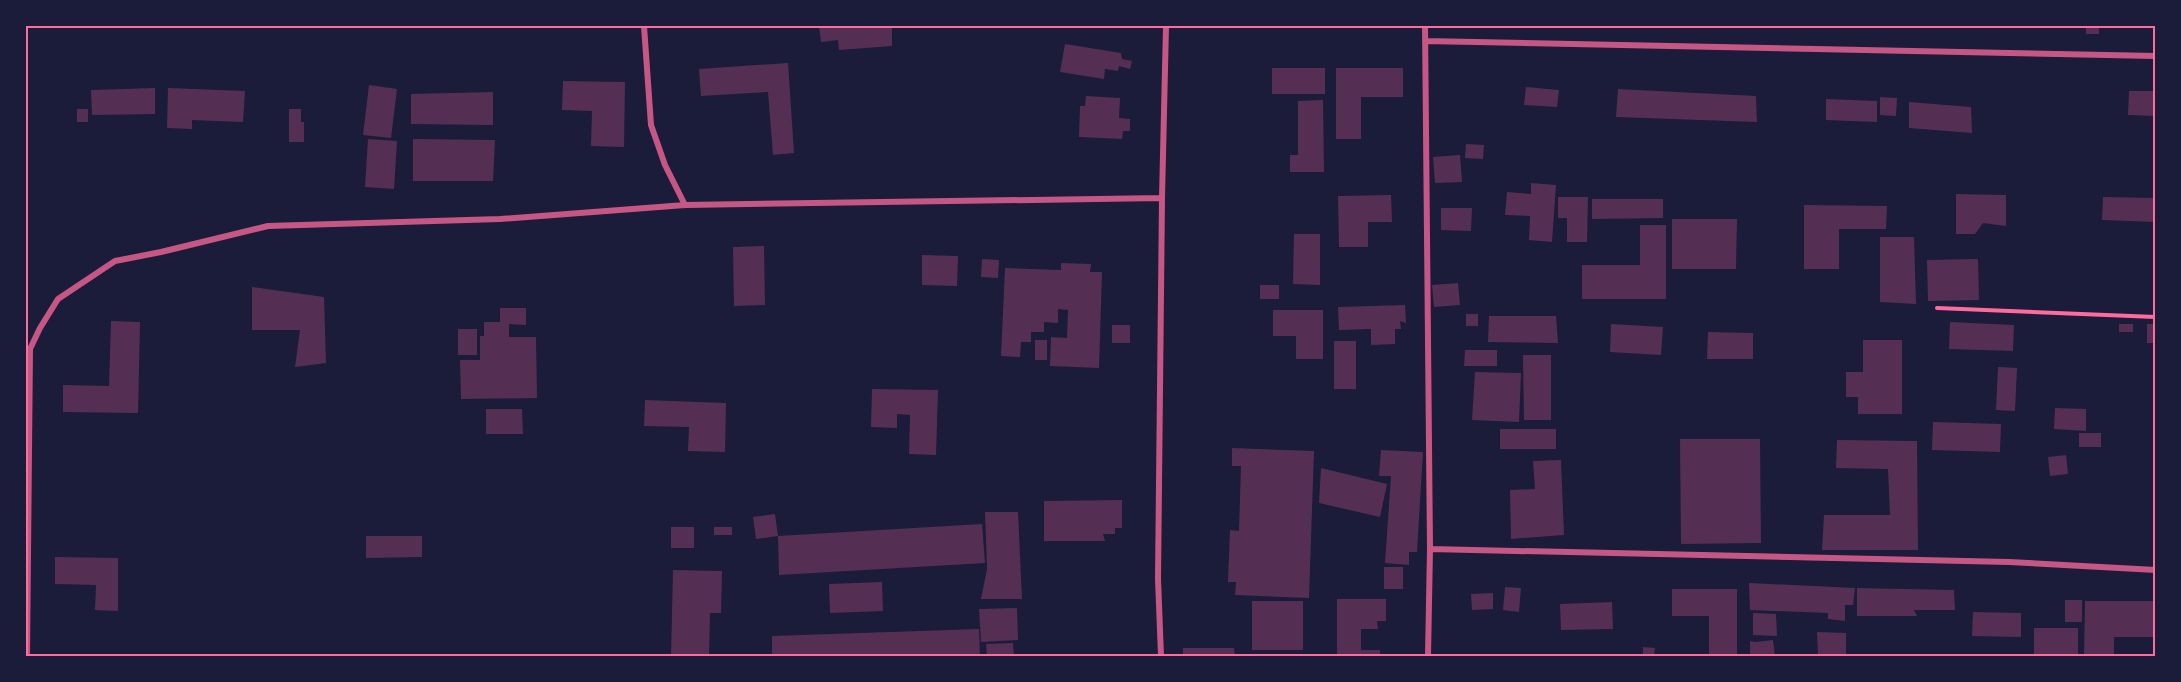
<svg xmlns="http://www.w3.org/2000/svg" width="2181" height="682" viewBox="0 0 2181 682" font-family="Manrope,sans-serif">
  <rect width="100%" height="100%" fill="#1b1b3a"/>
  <path fill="#542f53" d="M819,26H892V46L839,50L838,40L821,42Z
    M2086,26H2099V34H2086Z
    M1065,44L1121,53L1122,59L1132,61L1130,69L1119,66L1118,71L1105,69L1104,79L1060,72Z
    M788,63L794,153L773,155L768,92L701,96L699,69Z
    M1272,68H1325V94H1272Z
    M1336,68H1403V97H1361V139H1336Z
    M563,81L625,82L624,147L591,146L592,111L562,110Z
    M369,85L397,89L391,138L363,135Z
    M1526,87L1559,90L1557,107L1524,105Z
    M155,88V114L92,115L91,90Z
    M168,88L245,91L243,122L192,120V129L167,128Z
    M1618,89L1756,96L1757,122L1616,117Z
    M2129,91H2156V116L2128,115Z
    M493,92V125L411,124V94Z
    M1086,96L1120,98L1119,118L1130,119V131H1123L1122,139L1079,137L1080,106H1085Z
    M1880,97L1897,98L1896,116L1880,115Z
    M1826,99L1877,101V122L1826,120Z
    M1323,100L1324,172H1290V155H1298V101Z
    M1909,102L1971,107L1972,133L1909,128Z
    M77,109H88V122H77Z
    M289,109H301V122H304V142H289Z
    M368,139L397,141L394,189L365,187Z
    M413,139L495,140L493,181H413Z
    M1466,144L1484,145L1483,159L1465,158Z
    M1460,155L1462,182L1435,183L1433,157Z
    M1531,183L1556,185L1552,242L1529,240L1530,216L1505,215L1507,192L1531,194Z
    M1956,194L2006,195V226L1983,223L1975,234H1956Z
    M1391,195L1392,222H1368V247H1339L1338,196Z
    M1558,197H1588L1587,242H1567V218H1558Z
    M2103,197L2156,198V222L2102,220Z
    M1592,199H1663V218L1592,219Z
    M1804,205L1887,206L1886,229H1839V269H1804Z
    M1441,208H1472L1471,231L1441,230Z
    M1672,219H1737L1736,269H1672Z
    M1640,225H1666V299H1582V265H1640Z
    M1294,234H1320V285L1293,284Z
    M1880,237H1914L1916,304L1880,302Z
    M764,246L765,305L734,306L733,247Z
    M922,255L958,256L957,286L922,285Z
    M982,259L999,260L998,278L981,277Z
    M1978,259L1979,300L1928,301L1927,260Z
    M1061,263L1091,264L1090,272H1102L1099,368L1050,366L1051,337L1067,338L1068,310L1058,309V323L1044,322V332H1031V342H1021L1020,357L1001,356L1005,268L1061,270Z
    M1458,283L1460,305L1434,307L1432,285Z
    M1260,285H1279V299H1260Z
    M252,287L324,297L326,363L295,367L300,330H252Z
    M1405,305L1406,323L1400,321L1401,329H1395V344L1371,345V329L1339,330L1338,307Z
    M500,308H526V325L509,324V337H536L537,398L461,399L460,360H480V336H484V322H500Z
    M1273,310H1323V359H1296V336H1273Z
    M1466,314H1478V326H1466Z
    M1489,316H1556L1558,343L1488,342Z
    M111,321L140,322L138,413L63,412V385L109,386Z
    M1950,322L2014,325L2013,351L1949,349Z
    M1611,324L1663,327L1661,355L1610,352Z
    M2119,324H2133V332H2119Z
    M2147,324H2156V343H2147Z
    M1112,325H1130V343H1112Z
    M458,329H477V355H458Z
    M1708,332L1753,333V359H1707Z
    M1035,340H1047V360H1035Z
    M1863,340H1902V414H1858V397H1846V372H1863Z
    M1334,341H1356V389H1334Z
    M1465,350H1497V366H1464Z
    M1523,355H1551V420H1524Z
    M1998,367L2017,368L2015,411L1996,410Z
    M1475,372L1521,373L1519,422L1472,420Z
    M872,389L938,390L936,455L909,454L910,415L897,414V428L871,427Z
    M645,400L726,403L725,452L688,451L689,427L644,426Z
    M2055,408L2086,409V431L2054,429Z
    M486,409H522L523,434H486Z
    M1933,422L2001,424L2000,452L1932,450Z
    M1500,429H1556V449H1500Z
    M2079,433H2101V447H2079Z
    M1680,439H1760L1761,543L1681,544Z
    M1837,440L1917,441L1918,550H1822L1824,515H1890L1888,469L1836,468Z
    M1232,448L1314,451L1309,598L1235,595L1236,582H1228L1230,530L1239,531L1241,466H1232Z
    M1381,450L1423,452L1417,552H1409V565L1385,563L1391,476H1379Z
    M2066,455L2068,474L2050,476L2048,457Z
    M1561,460L1564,535L1511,539L1510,490L1535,489L1533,461Z
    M1321,468L1387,484L1380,517L1319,503Z
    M1122,500V528H1115V534H1103L1105,541H1044V501Z
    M985,512H1018L1022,599H981L987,569Z
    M775,514L778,536L756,539L753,517Z
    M982,524L985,563L779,575L778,536Z
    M671,527H694V548H671Z
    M714,527H732V535H714Z
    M366,536H422V557L366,558Z
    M55,557L118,558V611L95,610L96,585L55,584Z
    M1384,567H1403V589H1384Z
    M673,570L722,571L721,613H710L709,656H671Z
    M882,582L883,611L830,613L829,584Z
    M1749,583L1855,588L1853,605H1845V621L1828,619V613L1750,610Z
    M1505,587L1521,588L1519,612L1503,610Z
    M1857,588L1954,590L1955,610H1914L1917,616H1857Z
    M1672,589H1737V654H1709V616H1672Z
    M1493,593V609L1472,610L1471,594Z
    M1337,599H1386V621H1377L1378,629H1361V650H1380V656H1337Z
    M2065,600H2082V622H2065Z
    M1252,601H1303V650H1252Z
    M2085,601H2156V637H2114V656H2084Z
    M1612,602L1613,629L1561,630L1560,604Z
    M1017,608L1018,640L981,642L979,609Z
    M1973,612L2021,613V637L1972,636Z
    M1753,613L1776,614L1777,636L1753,635Z
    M2034,628H2078V655H2034Z
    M979,629L980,656H772V636Z
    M1817,632L1846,633V656H1818Z
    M1773,640L1775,656H1750V641L1756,642Z
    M1013,643L1014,656H987L986,644Z
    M1643,647L1655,648L1654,656H1643Z
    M1183,648H1234L1235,656H1183Z"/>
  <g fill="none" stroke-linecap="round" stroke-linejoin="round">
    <path stroke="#ff6b9d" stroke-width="4" d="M1937,308L2156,317"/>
    <path stroke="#c65784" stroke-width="6" d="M644,26L651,125L665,165L685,205
      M1425,26L1430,549L1428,656
      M1425,41L2156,56
      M1430,549L2009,562L2156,570
      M27,656L30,349L40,328L58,299L115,261L161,252L268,226L500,219L685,205L1162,198
      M1161,656L1158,579L1162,198L1166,26"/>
  </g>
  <rect width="2181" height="682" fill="none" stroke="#1b1b3a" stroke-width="54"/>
  <rect x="27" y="27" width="2127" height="628" fill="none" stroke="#ff6b9d" stroke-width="2"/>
</svg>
